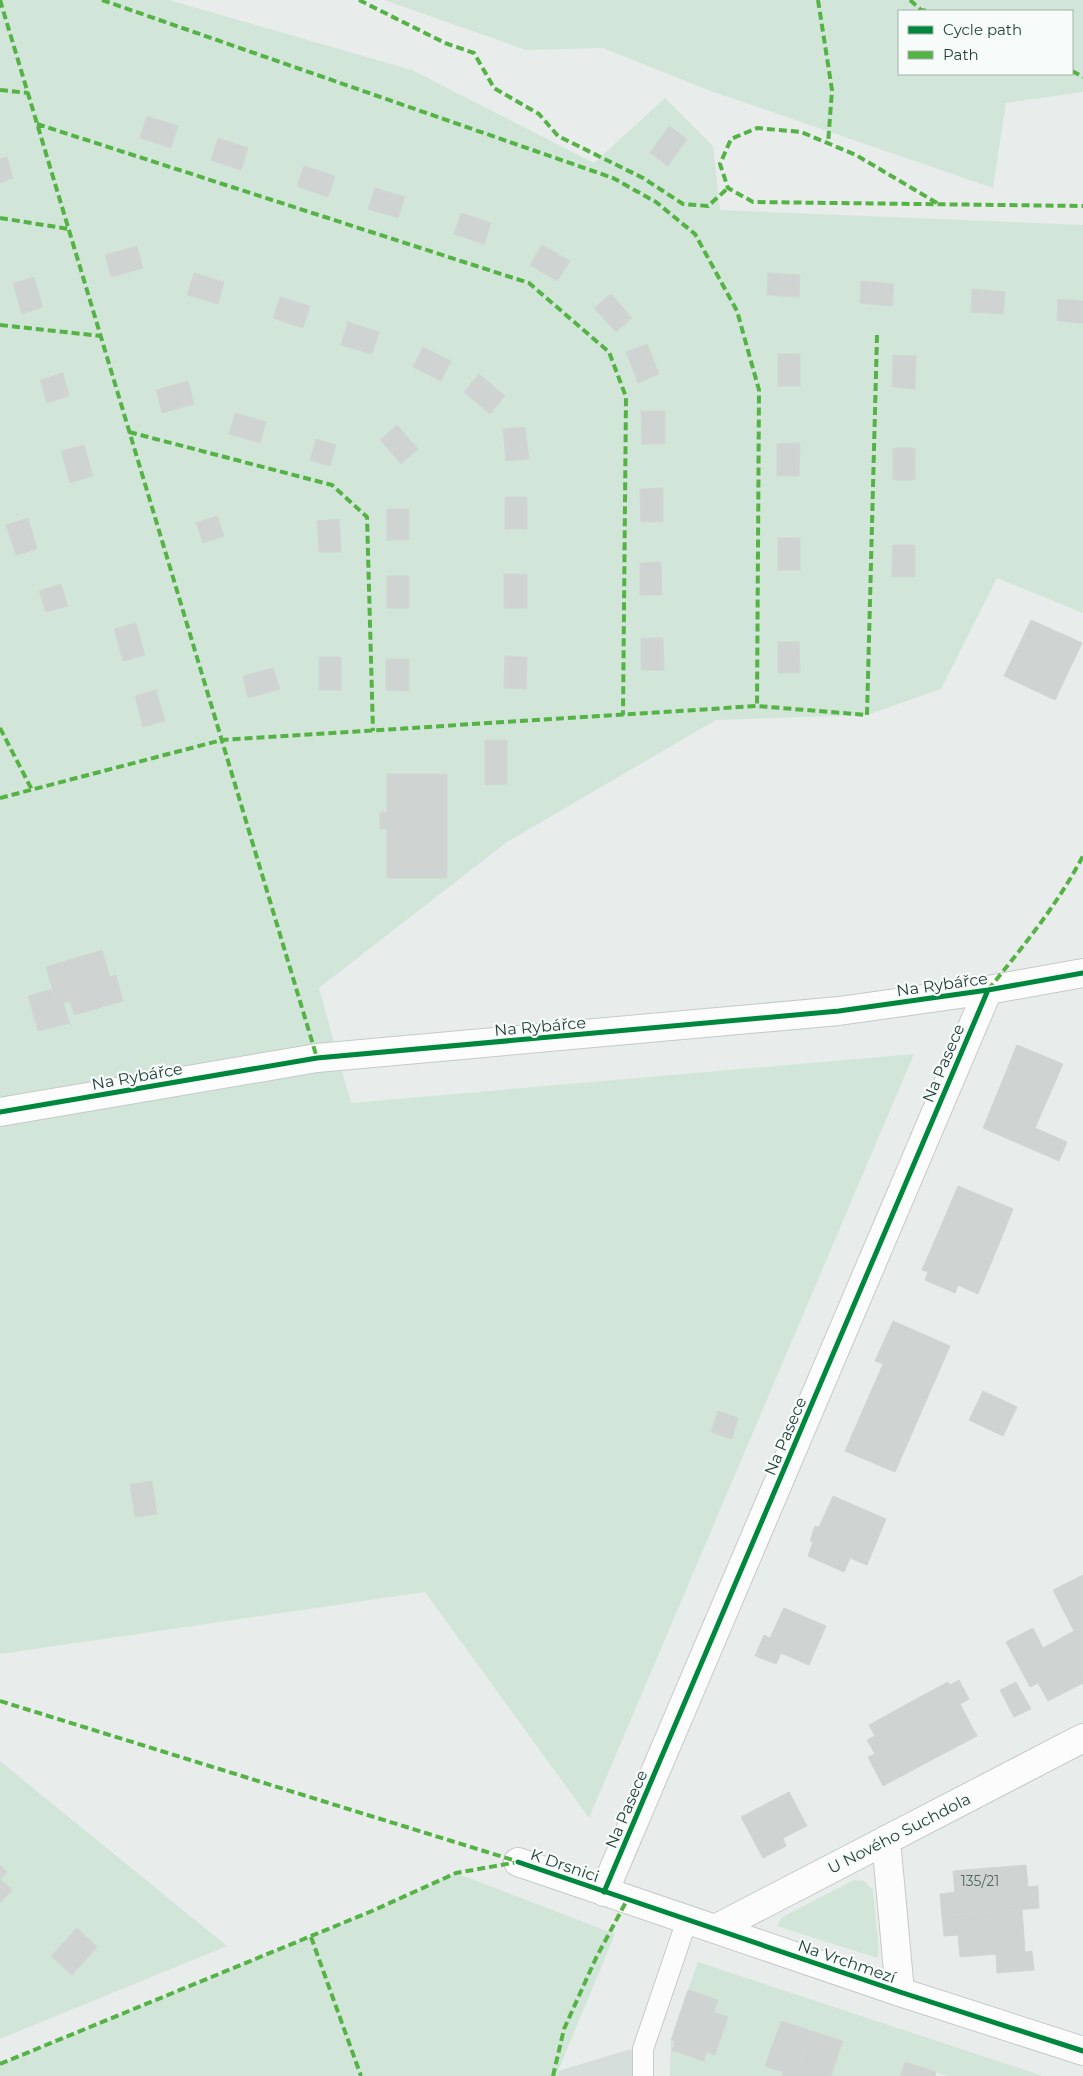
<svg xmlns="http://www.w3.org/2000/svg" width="1083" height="2076" viewBox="0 0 1083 2076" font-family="Montserrat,sans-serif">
  <rect width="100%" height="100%" fill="#e8edeb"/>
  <path fill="#d6dedb" d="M631,2049L639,2076H559L558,2071Z"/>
  <path fill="#d1e6d8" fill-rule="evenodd" d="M0,0H169L412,70L594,163L665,98L713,146L720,210L1083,225V613L997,578L941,689L867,715L716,720L507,842L319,988L351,1103L914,1054L589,1818L425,1592L0,1654Z
    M384,0H1083V92L1006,103L993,188L708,90L603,48L526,50ZM899,11H1072V74H899Z
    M0,1761L227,1946L0,2039Z
    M456,1873L615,1934L558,2071L559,2076H0V2064L372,1911Z
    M854,1880L864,1881L873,1890L879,1952L877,1958L777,1926L782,1917Z
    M698,1962L1043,2076H947L905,2062L900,2076H831L843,2041L781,2021L765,2066L783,2072L782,2076H670L671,2040L675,2041L672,2050L705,2062L704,2060L706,2052L728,2017L714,2012L717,2000L688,1990Z"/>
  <path fill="#cfd4d2" stroke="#d1d6d4" d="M147,116L178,126L171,148L140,138Z
    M669,126L687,139L668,166L650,153Z
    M218,138L248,148L241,170L211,160Z
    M7,157L13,178L0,183V159Z
    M304,166L335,176L328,197L297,186Z
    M375,188L405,197L398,218L368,209Z
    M461,213L491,223L484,244L454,234Z
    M542,245L570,261L557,281L530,265Z
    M137,246L143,268L111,277L105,255Z
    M194,273L224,282L218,304L187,295Z
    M768,273L800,275L799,297L767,295Z
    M34,277L43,307L22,314L13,283Z
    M861,281L894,284L892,306L860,303Z
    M972,289L1005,292L1003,314L971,312Z
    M611,294L632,318L616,332L594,308Z
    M280,297L310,306L303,328L273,318Z
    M1058,299L1083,301V323L1057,321Z
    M348,322L379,332L372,354L341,345Z
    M647,344L659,374L638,383L626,352Z
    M423,347L451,361L441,381L413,367Z
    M778,354H800V386H778Z
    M893,355L916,356L915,389L892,387Z
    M63,373L69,396L47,403L40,380Z
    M479,374L505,396L490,414L464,392Z
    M188,381L194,404L162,413L156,390Z
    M641,411H665V444H642Z
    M235,413L266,422L260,443L229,434Z
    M397,425L418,449L401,464L380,440Z
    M525,427L529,459L506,461L503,429Z
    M316,439L336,445L330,466L310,460Z
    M800,443L799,476H777V444Z
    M84,445L93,476L70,483L61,451Z
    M893,448H915V480H893Z
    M663,488V522H641L640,489Z
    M505,497H527V529H505Z
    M387,509H409V540H387Z
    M217,516L224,536L203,543L196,523Z
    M28,518L37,549L16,555L6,525Z
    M339,519L341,552H319L317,521Z
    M778,538H800V570H778Z
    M893,545H915V577H892Z
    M661,562L662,595H640V563Z
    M504,574H527V608H504Z
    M387,576H409V608H387Z
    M61,584L68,606L46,612L39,591Z
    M1031,620L1082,643L1055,700L1004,676Z
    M136,623L145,655L123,661L114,629Z
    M641,638H663L664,670H641Z
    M778,642H799L800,673H778Z
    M505,656L527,657L526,689L504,688Z
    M319,657H341V690H319Z
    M386,659H409V691L386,690Z
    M273,668L280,689L248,698L243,676Z
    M156,690L165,721L143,727L135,696Z
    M485,740H507V784L485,785Z
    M387,774H447V878H387V829H380V812H387Z
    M102,950L110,977L116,975L123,1001L74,1015L70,1001L57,1005L46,967Z
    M52,989L57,1005L63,1003L70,1023L38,1031L28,996Z
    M1017,1045L1063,1064L1035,1128L1067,1142L1059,1161L983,1128Z
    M958,1186L1013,1209L997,1249L941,1226Z
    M941,1226L997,1249L978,1294L958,1285L955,1293L925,1280L928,1272L922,1270Z
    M893,1321L950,1346L923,1408L873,1387L883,1364L875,1361Z
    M873,1387L923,1408L895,1472L845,1451Z
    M983,1391L1017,1407L1003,1436L969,1420Z
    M718,1411L738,1418L732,1439L711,1432Z
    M152,1481L157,1514L135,1517L130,1484Z
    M833,1496L886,1519L867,1565L850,1558L844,1572L808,1556L813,1542L810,1541L815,1526L819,1527Z
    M1083,1575V1675L1063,1637L1074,1631L1053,1590Z
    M784,1608L826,1626L809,1665L781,1653L776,1664L755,1656L764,1635L770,1638Z
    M1033,1628L1043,1648L1063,1637L1083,1675V1683L1048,1701L1038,1683L1030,1687L1006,1642Z
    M959,1680L969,1699L960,1704L977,1736L937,1757L909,1703L948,1682L950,1685Z
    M1016,1682L1031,1709L1014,1717L1000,1690Z
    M909,1703L937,1757L883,1786L868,1757L875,1754L867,1740L875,1736L869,1725Z
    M789,1792L807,1826L783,1838L786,1846L763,1858L741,1817Z
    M0,1865L7,1872L0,1879L12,1890L0,1903Z
    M1026,1865L1028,1887L1038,1886L1039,1908L942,1916L940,1894L955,1892L953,1871Z
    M1022,1909L1025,1952L1032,1951L1034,1970L997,1973L996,1954L960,1957L958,1935L944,1936L942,1916Z
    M77,1928L97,1947L72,1975L51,1956Z
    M688,1990L718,2000L714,2012L728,2017L715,2055L706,2052L704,2060L706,2062L672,2050L675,2041L671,2040Z
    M781,2021L812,2031L797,2076H782L783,2072L765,2066Z
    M812,2031L843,2041L831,2076H797Z
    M905,2062L936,2072L935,2076H900Z"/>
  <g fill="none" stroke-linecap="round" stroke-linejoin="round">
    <g stroke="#c5cac8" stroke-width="22">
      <path id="lane" d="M643,2076V2049L687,1920"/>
    </g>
    <g stroke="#c5cac8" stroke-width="30">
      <path id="street" d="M0,1112L317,1058L839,1011L988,990L1083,973
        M886,1840L900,1992
        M518,1862L900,1992L1083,2051
        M604,1892L988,990
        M715,1929L1083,1738"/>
    </g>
    <use href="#lane" stroke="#fcfcfc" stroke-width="20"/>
    <use href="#street" stroke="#fcfcfc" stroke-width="28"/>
    <path stroke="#55b346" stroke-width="4" stroke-dasharray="8 4" stroke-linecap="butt" d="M0,0L317,1058
      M102,0L613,178L656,202L695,234L737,311L759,390L757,706
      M359,0L445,43L474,53L494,88L539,114L558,136L643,178L683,204L708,206L728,188
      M818,0L832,90L828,144
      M910,0L921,10L927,11
      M1072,71L1083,77
      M0,90L28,93
      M37,124L529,283L609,352L626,397L623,715
      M937,203L856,155L801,132L757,128L731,139L720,164L728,188L753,202L1083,206
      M0,218L69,229
      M0,325L101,336
      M129,432L332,485L367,517L373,731
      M0,728L32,790
      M0,798L222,740L757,706L867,715L877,335
      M988,990C1024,945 1056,907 1083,856
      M0,1701L516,1861
      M311,1937L361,2076
      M0,2064L372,1911L456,1873L518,1862
      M553,2076L564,2029L596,1958L627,1900"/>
    <g stroke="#f7fbf9" stroke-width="8">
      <path id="cycleway" d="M0,1112L317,1058L839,1011L988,990L1083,973
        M518,1862L900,1992L1083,2051
        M604,1892L988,990"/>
    </g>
    <use href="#cycleway" stroke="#00873e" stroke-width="5"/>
  </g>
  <g text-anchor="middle" stroke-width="4.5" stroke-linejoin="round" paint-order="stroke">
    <g font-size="14" fill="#506761">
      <text x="980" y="1886">135/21</text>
    </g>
    <g font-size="16" fill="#24423a" stroke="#f7fbf9">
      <text transform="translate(942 984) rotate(-8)" y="6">Na Rybářce</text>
      <text transform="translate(540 1026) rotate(-5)" y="6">Na Rybářce</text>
      <text transform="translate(943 1063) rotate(-67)" y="6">Na Pasece</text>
      <text transform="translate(137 1076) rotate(-10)" y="6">Na Rybářce</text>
      <text transform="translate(785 1436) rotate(-67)" y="6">Na Pasece</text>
      <text transform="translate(626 1809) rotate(-67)" y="6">Na Pasece</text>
      <text transform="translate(899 1833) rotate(-27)" y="6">U Nového Suchdola</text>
      <text transform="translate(565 1865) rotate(19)" y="6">K Drsnici</text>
      <text transform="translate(847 1961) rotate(19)" y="6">Na Vrchmezí</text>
    </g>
  </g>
  <rect x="898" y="10" width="175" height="65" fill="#f7fbf9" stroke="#a3b1ad"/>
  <rect x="908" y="26" width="25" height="8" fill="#00873e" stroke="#a3b1ad"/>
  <text x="943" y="35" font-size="15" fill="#24423a">Cycle path</text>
  <rect x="908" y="51" width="25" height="8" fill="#55b346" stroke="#a3b1ad"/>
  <text x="943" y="60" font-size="15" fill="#24423a">Path</text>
</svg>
